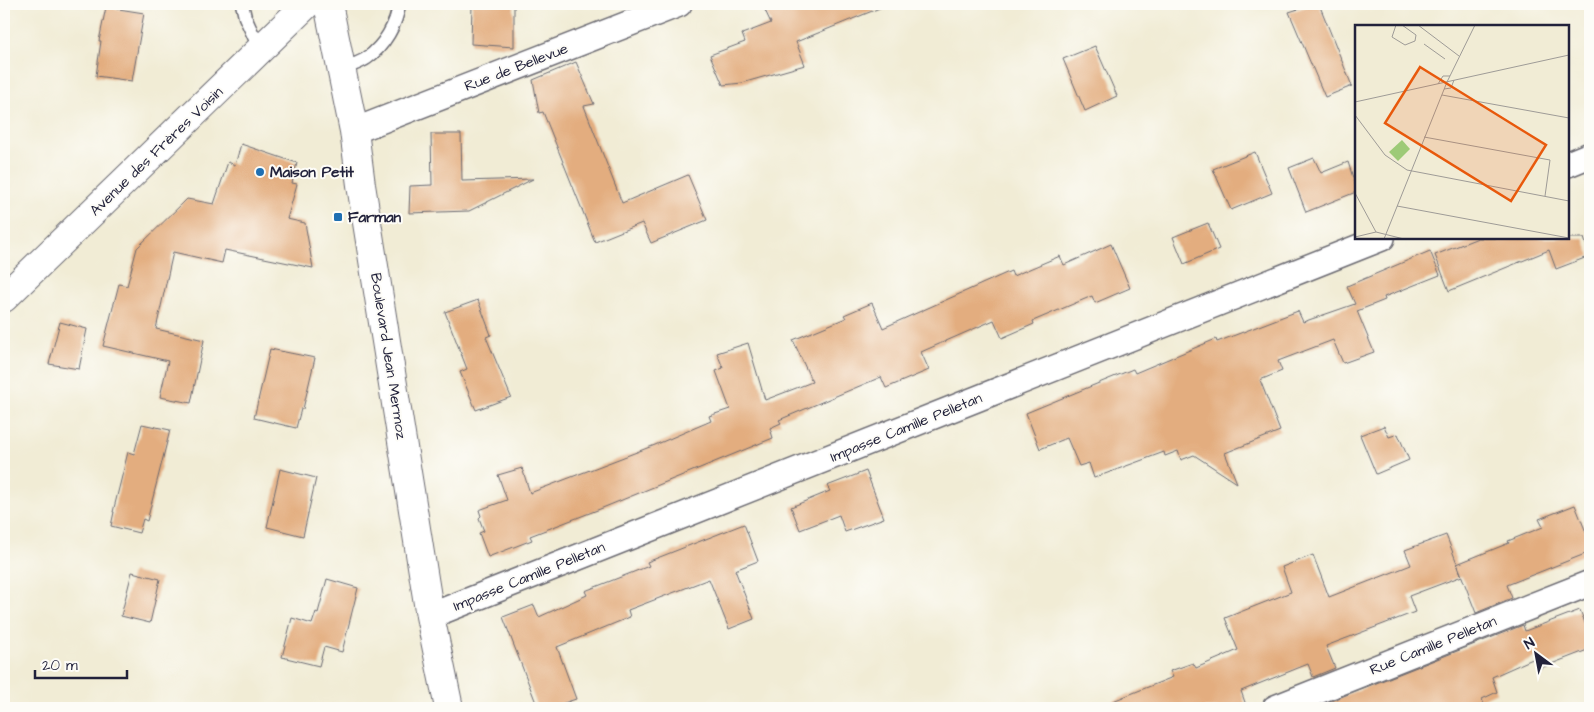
<svg xmlns="http://www.w3.org/2000/svg" width="1594" height="712" viewBox="0 0 1594 712" font-family="'Architects Daughter',sans-serif">
  <rect width="100%" height="100%" fill="#fdfcf7"/>
  <filter id="ink" filterUnits="userSpaceOnUse"><feTurbulence type="fractalNoise" baseFrequency=".02" numOctaves="2"/><feDisplacementMap in="SourceGraphic" scale="10" xChannelSelector="R" yChannelSelector="G"/><feConvolveMatrix kernelMatrix="1 2 1 2 8 2 1 2 1" color-interpolation-filters="sRGB"/></filter>
  <filter id="wash" filterUnits="userSpaceOnUse"><feTurbulence type="fractalNoise" baseFrequency=".0096" numOctaves="4" result="noise"/><feDisplacementMap in="SourceGraphic" scale="20" xChannelSelector="R" yChannelSelector="G"/><feGaussianBlur stdDeviation="1.12" result="paint"/><feColorMatrix in="noise" values="0 0 0 0 0 0 0 0 0 0 0 0 0 0 0 0 0 1.4 0 .05"/><feComposite in="paint" operator="in"/></filter>
  <g filter="url(#wash)">
    <rect width="100%" height="100%" fill="#f1ecd5"/>
    <g id="blocks">
      <path fill="#e3ad7f" d="M472,4H514V47L471,44Z
        M762,4H887V5L796,42L805,65L742,83L723,85L710,55L745,42L742,34L771,23Z
        M1315,4H1319L1352,86L1325,97L1289,12Z
        M106,7L144,13L132,81L96,76L101,41H99Z
        M1095,46L1117,96L1085,111L1063,59Z
        M576,62L594,104L584,106L622,203L688,175L707,220L651,243L642,223L595,242L543,112L539,113L533,80Z
        M431,134H461L462,181L533,179L469,211L409,213L410,186L432,185Z
        M241,144L297,163L292,183L297,184L287,219L305,223L313,268L225,250L222,263L173,252L156,329L204,340L191,403L160,397L168,361L103,346L119,284L127,286L137,248L187,199L214,204L228,162L235,165Z
        M1255,152L1272,193L1231,210L1213,169Z
        M1314,158L1321,173L1348,162L1356,187V192L1306,212L1289,168Z
        M1208,223L1219,249L1184,264L1173,237Z
        M1478,238H1584L1590,256L1556,269L1549,250L1449,291L1435,255Z
        M1111,244L1130,288L1095,303L1092,296L1033,321L1034,324L1002,338L994,320L921,352L929,370L886,388L881,377L779,420L781,423L770,428L773,438L600,509L530,536L532,540L488,557L479,533L484,531L479,518L481,516L479,510L507,500L498,475L522,468L530,493L655,445L711,421L709,416L730,409L716,371L723,368L717,353L748,343L765,400L812,382L793,340L846,318L844,315L872,303L883,328L1011,271L1013,276L1060,256L1064,265Z
        M1430,251L1440,275L1384,297L1385,300L1357,311L1374,352L1343,363L1333,340L1278,361L1282,371L1260,380L1280,431L1225,453L1237,483L1194,455L1181,460L1178,451L1165,456L1164,452L1094,478L1089,463L1079,466L1067,438L1040,449L1026,413L1133,369L1135,373L1216,339L1217,342L1298,311L1303,322L1355,304L1347,286Z
        M478,300L491,335L486,337L511,397L476,410L460,372L467,369L445,312Z
        M60,322L87,329L79,369L49,364Z
        M270,349L315,358L303,409H301L296,428L254,418Z
        M142,424L170,430L147,521L143,519L139,533L111,526L114,512H113L128,452L134,454Z
        M1384,426L1389,437L1398,434L1409,460L1376,474L1360,435Z
        M280,469L316,478L303,536L267,527Z
        M866,471L884,518L845,532L839,515L800,530L791,507L830,491L827,486Z
        M1575,505L1590,542V552L1507,585L1512,598L1476,613L1457,564L1509,543L1508,541L1543,527L1539,519Z
        M744,524L758,561L735,570L754,619L729,629L709,579L628,610L630,617L557,647L576,699L549,708H538L503,617L534,605L539,617L587,595L585,591L649,566L647,562Z
        M1446,535L1462,576L1409,596L1415,612L1326,646L1335,668L1313,677L1308,664L1241,691L1247,708H1098V707L1173,677L1170,671L1193,663L1196,668L1238,650L1225,618L1291,592L1282,567L1313,555L1329,597L1411,565L1405,550Z
        M132,572L160,579L150,623L121,616Z
        M327,579L358,588L342,652L324,647L319,666L282,657L292,618L312,624L316,612L318,613Z
        M1580,610L1590,636V649L1541,668L1537,657L1492,677L1497,692L1482,699L1485,708H1313L1523,625L1525,631Z"/>
    </g>
  </g>
  <g filter="url(#ink)">
    <use href="#blocks" fill-opacity="0" stroke="#6a6971" stroke-width="1"/>
    <g fill="none" stroke-linecap="round" stroke-linejoin="round">
      <g stroke="#6a6971" stroke-width="15">
        <path id="service" d="M242,4L245,17L260,50
          M341,70C349,66 360,63 367,58C384,46 397,24 399,4"/>
      </g>
      <g stroke="#6a6971" stroke-width="28">
        <path id="minor" d="M354,131L679,4
          M1568,164L1590,155
          M430,616L1382,238
          M1275,708L1590,583"/>
      </g>
      <g stroke="#6a6971" stroke-width="30">
        <path id="tertiary" d="M328,4L354,131L361,185L430,616L449,708"/>
      </g>
      <g stroke="#6a6971" stroke-width="30">
        <path id="primary" d="M4,298L307,4"/>
      </g>
      <use href="#service" stroke="#fff" stroke-width="12"/>
      <use href="#minor" stroke="#fff" stroke-width="25"/>
      <use href="#tertiary" stroke="#fff" stroke-width="28"/>
      <use href="#primary" stroke="#fff" stroke-width="28"/>
    </g>
  </g>
  <g fill="#1f6fb2" stroke="#fdfcf7" stroke-width="2">
    <circle cx="260" cy="172" r="5"/>
    <rect x="333" y="212" width="10" height="10" rx="2.5"/>
  </g>
  <g text-anchor="middle" stroke-width="4" stroke-linejoin="round" paint-order="stroke">
    <g font-size="15" fill="#22223b" stroke="#fdfcf7">
      <text transform="translate(516 67) rotate(-21)" y="5">Rue de Bellevue</text>
      <text transform="translate(156 151) rotate(-44)" y="5">Avenue des Frères Voisin</text>
      <text transform="translate(389 356) rotate(81)" y="5">Boulevard Jean Mermoz</text>
      <text transform="translate(906 427) rotate(-22)" y="5">Impasse Camille Pelletan</text>
      <text transform="translate(529 576) rotate(-22)" y="5">Impasse Camille Pelletan</text>
      <text transform="translate(1433 645) rotate(-22)" y="5">Rue Camille Pelletan</text>
    </g>
    <g font-size="15" font-weight="bold" fill="#22223b" stroke="#fdfcf7" text-anchor="start">
      <text x="270" y="177">Maison Petit</text>
      <text x="348" y="222">Farman</text>
    </g>
  </g>
  <g transform="translate(1355 25)">
    <rect width="214" height="214" fill="#f1ecd5"/>
    <path d="M47,115L55,124L43,136L34,127Z" fill="#9dca77"/>
    <path fill="none" stroke="#9e9b97" stroke-width="1" d="M41,0L37,12L50,20L60,16L61,10L47,0M63,0L104,31M69,19L90,34M83,59L88,51H95M89,64L96,63L99,55M87,70L214,93M0,77L214,30M0,90L30,130L52,145L214,176M69,112L195,135L190,171M0,168L21,207L49,214M42,181L214,213M0,212L21,207M29,214L92,57L120,0"/>
    <path fill="#e8590c" fill-opacity="0.15" stroke="#e8590c" stroke-width="2.5" d="M65,42L191,120L156,176L30,98Z"/>
    <rect width="214" height="214" fill="none" stroke="#22223b" stroke-width="2.5"/>
  </g>
  <rect width="1594" height="712" fill="none" stroke="#fdfcf7" stroke-width="20"/>
  <g transform="translate(1536 654) rotate(328)" stroke="#fdfcf7" stroke-width="4" paint-order="stroke">
  <path d="M0-4L9 19L0 12L-9 19Z" fill="#22223b"/>
  <text y="-8" font-size="14" font-weight="bold" text-anchor="middle" fill="#22223b">N</text>
  </g>
  <path d="M35 670v8h92v-8" fill="none" stroke="#22223b" stroke-width="2.5"/>
  <text x="42" y="670" font-size="15" fill="#22223b" stroke="#fdfcf7" stroke-width="4" paint-order="stroke">20 m</text>
</svg>
